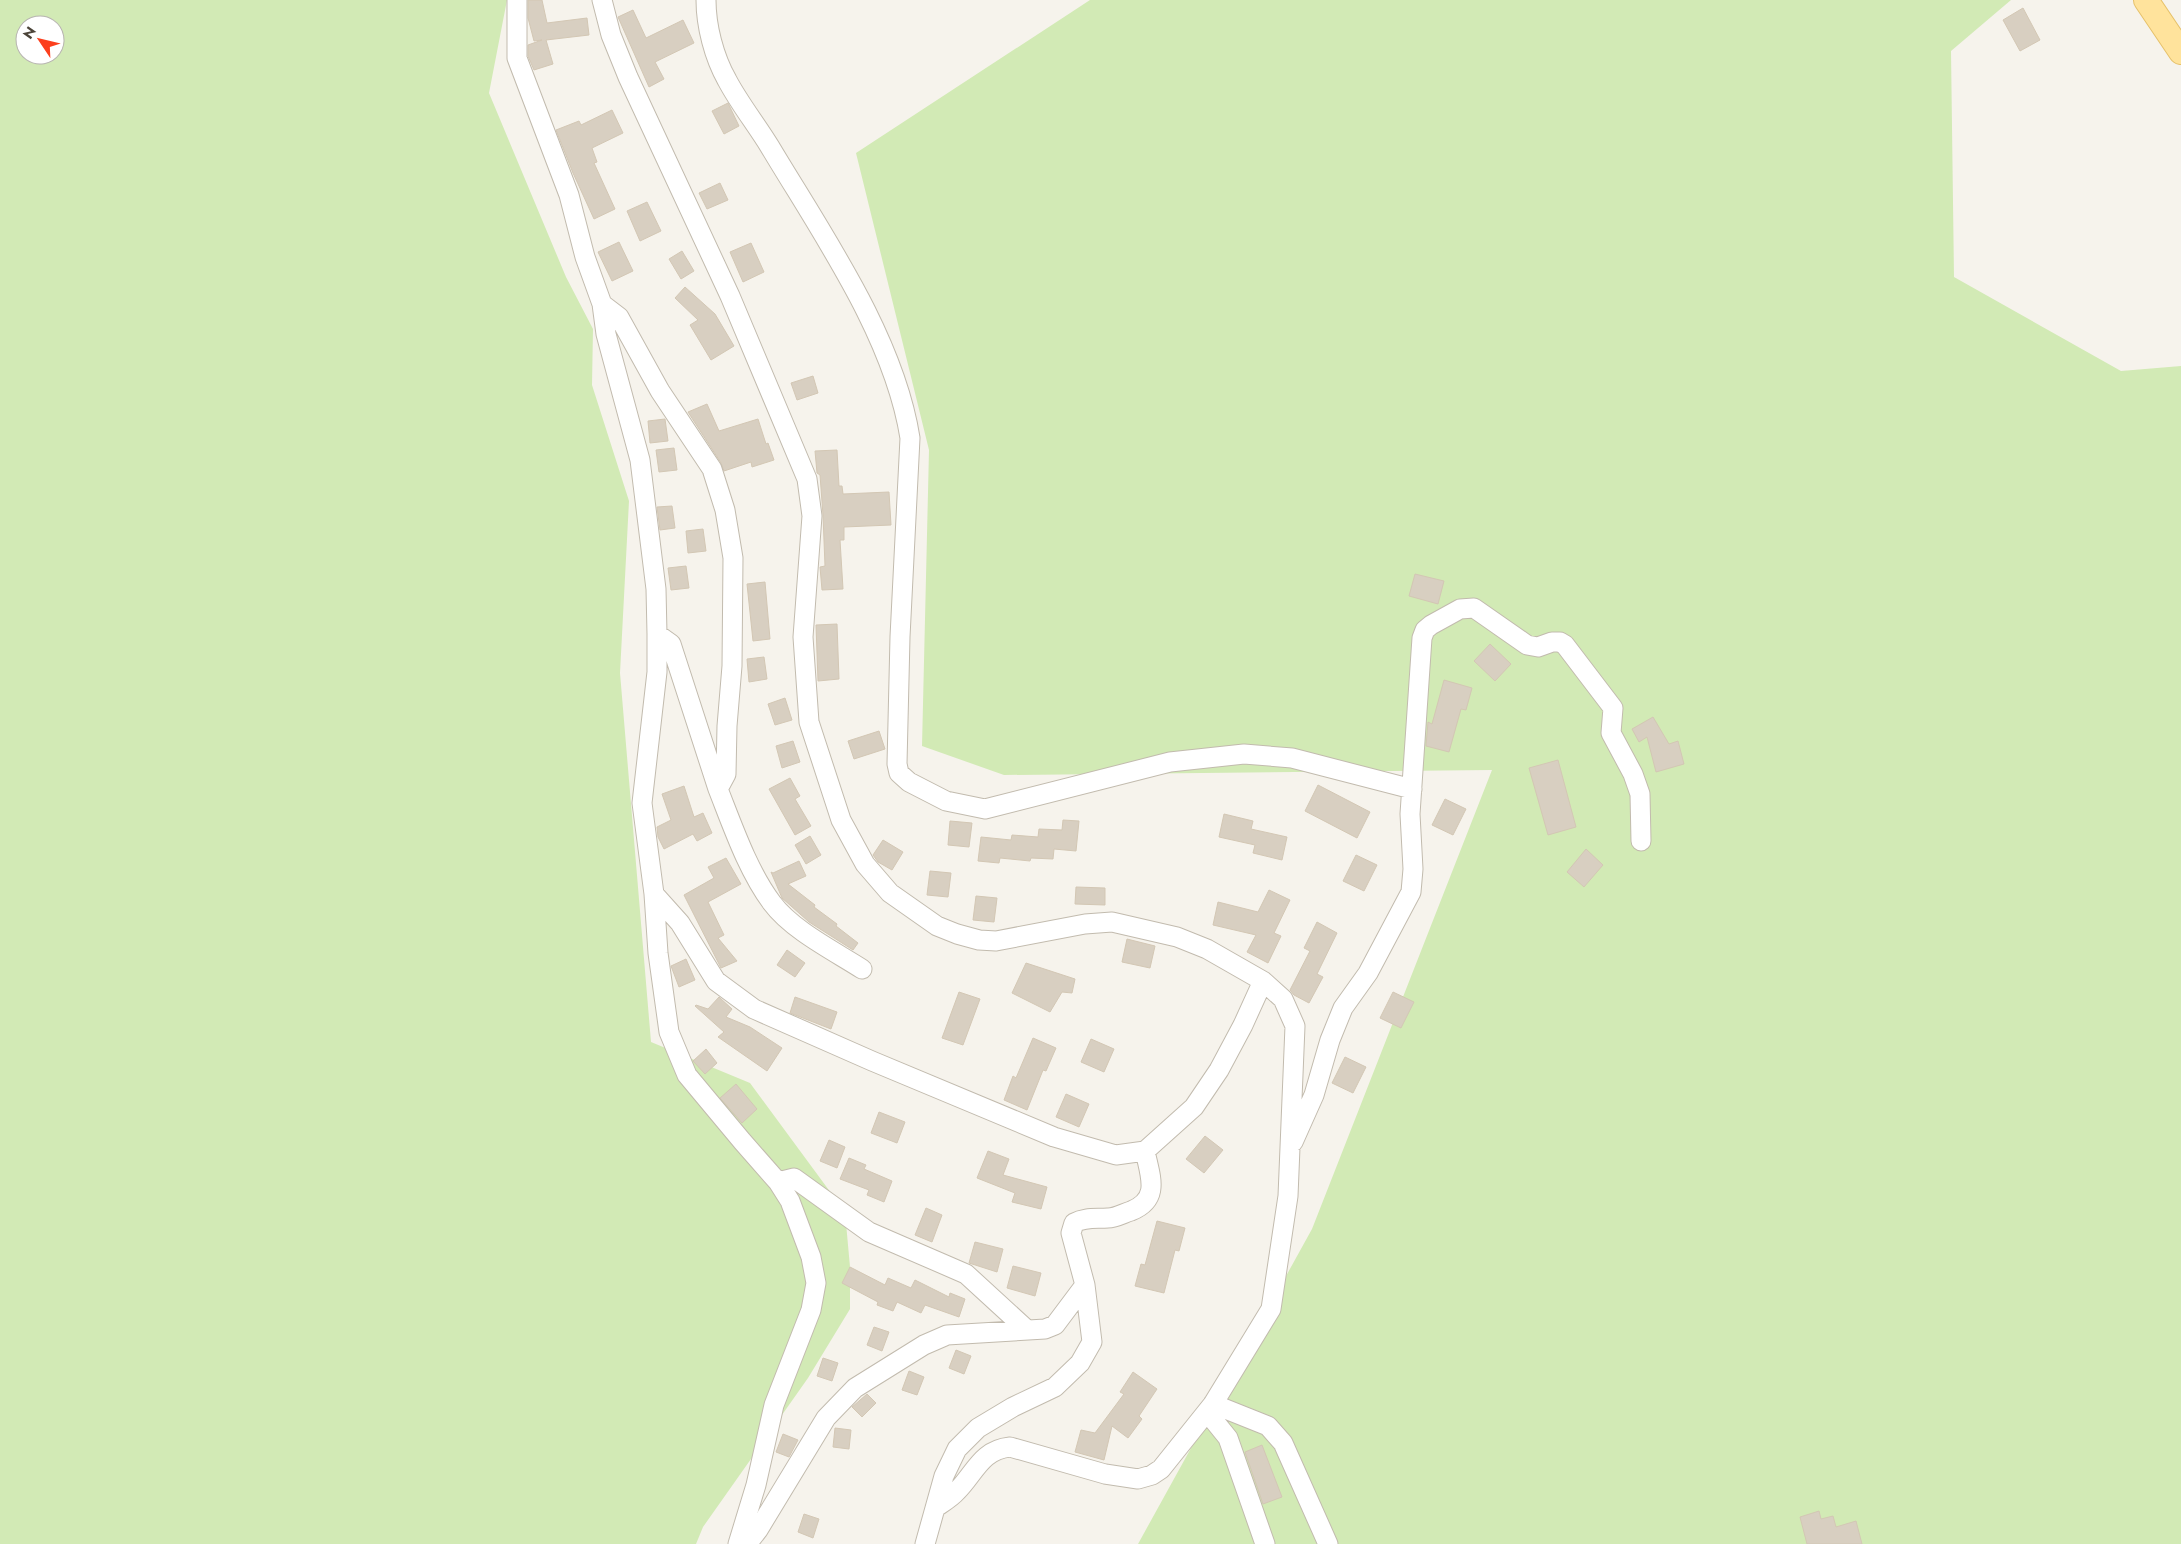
<svg xmlns="http://www.w3.org/2000/svg" width="2181" height="1544" viewBox="0 0 2181 1544" font-family="Jost,sans-serif">
  <rect width="100%" height="100%" fill="#f6f3ec"/>
  <path fill="#d2eab5" fill-rule="evenodd" d="M0,0H507L489,93L566,277L593,329L592,385L629,501L620,673L651,1042L750,1083L845,1212L850,1267V1309L808,1378L703,1527L696,1544H0ZM25,25H55V55H25Z
    M1090,0H2011L1951,51L1954,277L2121,371L2181,366V1544H1138L1312,1229L1492,770L1004,775L922,746L929,450L856,153Z"/>
  <path fill="#d8cfc1" stroke="#d3c7b4" d="M528,0H542L547,23L587,18L589,35L546,40L553,64L534,70L528,56V45L542,40L534,41L528,18Z
    M2023,8L2040,40L2020,51L2003,20Z
    M633,10L646,38L683,20L694,43L655,62L664,79L649,87L618,17Z
    M728,103L739,126L724,134L712,111Z
    M612,110L623,133L592,148L597,162L594,163L615,209L594,219L573,173L556,130L579,121L581,125Z
    M720,183L728,200L707,209L699,193Z
    M647,202L661,231L640,241L627,211Z
    M619,242L633,271L612,281L598,252Z
    M751,243L764,272L743,282L730,252Z
    M682,251L694,271L681,279L669,259Z
    M685,287L715,314L734,346L711,360L690,325L698,320L675,298Z
    M813,376L818,393L797,400L791,383Z
    M707,404L719,431L758,419L766,444L768,443L774,460L752,467L751,462L724,471L721,463L688,412Z
    M665,419L668,441L650,443L648,421Z
    M674,448L677,470L659,472L656,450Z
    M837,450L839,486H842L843,494L889,492L891,525L844,527V540H840L843,589L822,590L820,567L825,566L823,515L820,475L817,473L815,451Z
    M672,506L675,528L660,530L657,507Z
    M703,529L706,551L688,553L686,531Z
    M686,566L689,588L671,590L668,568Z
    M1415,574L1444,581L1438,604L1409,596Z
    M765,582L770,639L753,641L747,584Z
    M837,624L839,679L818,681L816,625Z
    M1490,644L1511,664L1495,681L1474,661Z
    M764,657L767,679L749,682L747,659Z
    M1444,680L1472,688L1466,710L1461,709L1449,752L1426,746L1428,722L1432,724Z
    M785,698L792,720L775,725L768,704Z
    M1653,717L1669,744L1678,741L1684,764L1656,772L1647,737L1639,742L1632,729Z
    M879,731L885,749L854,759L848,741Z
    M793,741L800,762L782,768L776,746Z
    M1558,760L1576,827L1548,835L1529,768Z
    M790,778L800,796L795,799L811,826L795,835L769,789Z
    M1318,785L1370,812L1357,838L1305,811Z
    M684,786L694,817L703,813L712,833L697,841L693,834L664,849L658,837L657,827L671,820L662,794Z
    M1445,799L1466,809L1453,835L1432,825Z
    M1224,814L1253,821L1251,829L1287,837L1282,860L1253,853L1255,845L1219,837Z
    M1063,820L1079,821L1076,851L1054,849L1053,859L1031,858L1030,861L1000,858L999,863L978,861L981,837L1011,840L1012,835L1038,837L1039,829L1062,830Z
    M950,821L972,823L969,847L948,845Z
    M810,836L821,855L806,864L795,845Z
    M883,840L903,852L892,870L878,862L873,855Z
    M1586,849L1603,865L1584,887L1567,872Z
    M1356,855L1377,865L1364,891L1343,881Z
    M726,858L741,884L708,902L724,935L718,938L737,961L721,968L684,895L714,878L708,867Z
    M799,861L806,876L788,884L815,905L814,907L837,924L836,926L858,943L853,950L809,922L782,898L771,872L773,873Z
    M930,871L951,873L948,897L927,895Z
    M1076,887L1105,888V905L1075,904Z
    M1269,890L1290,900L1274,933L1281,936L1268,963L1247,952L1256,935L1213,925L1218,902L1258,912Z
    M976,896L997,898L994,922L973,920Z
    M1317,922L1337,933L1317,974L1323,977L1309,1003L1294,995L1290,990L1310,951L1304,948Z
    M1127,939L1155,946L1150,968L1122,962Z
    M787,950L805,963L795,977L777,965Z
    M686,959L695,980L679,987L671,966Z
    M1026,963L1075,979L1072,993L1062,992L1050,1012L1012,993Z
    M959,992L980,999L963,1045L942,1038Z
    M1393,992L1414,1002L1401,1028L1380,1018Z
    M719,997L732,1009L726,1017L750,1027L782,1048L767,1071L718,1037L724,1032L695,1006L696,1005L708,1009Z
    M795,997L837,1012L831,1029L790,1013Z
    M1033,1038L1056,1048L1046,1071L1043,1070L1027,1110L1004,1100L1013,1076L1016,1078Z
    M1091,1039L1114,1049L1104,1072L1081,1062Z
    M706,1049L717,1063L705,1074L693,1061Z
    M1345,1057L1366,1067L1353,1093L1332,1083Z
    M736,1084L757,1109L742,1123L720,1098Z
    M1066,1094L1089,1104L1079,1127L1056,1117Z
    M879,1112L905,1122L897,1143L871,1133Z
    M1205,1136L1223,1150L1204,1173L1186,1159Z
    M829,1140L845,1147L837,1168L820,1161Z
    M988,1151L1009,1159L1003,1175L1047,1187L1041,1209L1012,1202L1015,1193L977,1178Z
    M849,1158L866,1165L864,1169L892,1181L884,1202L867,1195L869,1190L840,1179Z
    M926,1208L942,1215L932,1242L915,1235Z
    M1157,1221L1185,1228L1179,1251L1175,1250L1164,1293L1135,1286L1141,1264L1145,1265Z
    M975,1242L1003,1249L997,1272L969,1263Z
    M1013,1266L1041,1273L1035,1296L1007,1288Z
    M850,1267L885,1285L888,1278L911,1288L915,1280L949,1297L950,1293L965,1299L959,1317L925,1305L921,1313L897,1302L893,1311L877,1305L878,1302L842,1283Z
    M874,1327L889,1332L882,1351L867,1345Z
    M956,1350L971,1356L964,1374L949,1368Z
    M823,1358L838,1363L832,1381L817,1376Z
    M909,1371L924,1377L917,1395L902,1390Z
    M1133,1372L1157,1389L1139,1416L1142,1419L1128,1438L1112,1426L1104,1460L1075,1452L1081,1430L1095,1433L1124,1394L1120,1392Z
    M867,1394L876,1403L862,1417L852,1407Z
    M835,1428L851,1430L849,1449L833,1447Z
    M783,1434L798,1440L789,1457L776,1452Z
    M1262,1445L1282,1497L1263,1504L1245,1452Z
    M1819,1511L1821,1519L1833,1516L1836,1527L1856,1521L1862,1544H1807L1800,1517Z
    M804,1514L819,1519L813,1538L798,1532Z"/>
  <g fill="none" stroke-linecap="round" stroke-linejoin="round">
    <g stroke="#c2bbae" stroke-width="21">
      <path id="minor" d="M517,0V58L569,195L585,257L602,304L606,334L640,460L656,589L657,634V672L642,803L654,894L658,953L669,1032L687,1075L742,1141L778,1182L790,1201L811,1257L816,1283L811,1310L774,1405L756,1485L738,1544
        M602,0L611,35L628,77L730,296L807,479L812,516L803,637L809,722L841,820L865,864L890,893L937,926L957,934L979,940L996,941L1085,924L1112,922L1177,937L1207,949L1263,981L1283,999L1295,1026L1288,1196L1271,1309L1213,1404L1161,1469L1152,1475L1138,1479L1105,1474L1010,1447C981,1450 975,1473 957,1491C951,1498 942,1503 935,1508
        M706,0C706,26 714,57 727,80C739,103 756,124 770,147C822,234 894,336 910,438L900,637L897,764L899,773L909,782L946,801L985,809L1170,762L1244,754L1292,758L1412,789
        M602,304L619,317L660,391L712,469L725,510L733,558L732,666L727,726L726,774L718,789C733,827 748,871 772,903C792,930 834,951 862,969
        M657,634L671,644L718,789
        M654,894L680,923L716,981L754,1009L872,1061L1054,1137L1116,1155L1145,1151L1194,1107L1219,1070L1243,1025L1263,981
        M1293,1142L1314,1095L1330,1040L1343,1008L1368,973L1411,892L1413,869L1410,814L1422,638L1425,630L1431,625L1460,609L1474,608L1527,645L1538,647L1552,642H1560L1565,645L1613,708L1611,733L1633,774L1640,794L1641,841
        M778,1182L794,1178L869,1232L966,1274L1026,1329
        M1213,1404L1268,1426L1283,1443L1328,1544
        M1207,1412L1228,1438L1265,1544
        M747,1544L758,1530L826,1418L855,1388L924,1345L947,1335L1045,1329L1055,1325L1085,1285
        M925,1544L944,1476L957,1449L978,1428L1013,1407L1055,1387L1080,1363L1092,1342L1085,1285L1071,1233L1074,1223C1085,1217 1096,1219 1108,1218C1116,1218 1124,1213 1131,1211C1161,1199 1150,1176 1145,1151"/>
    </g>
    <g stroke="#e6c16a" stroke-width="26">
      <path id="major" d="M2146,0L2181,52"/>
    </g>
    <use href="#minor" stroke="#fff" stroke-width="19"/>
    <use href="#major" stroke="#ffe39c" stroke-width="24"/>
  </g>
  <g transform="translate(40 40) rotate(305)"><circle r="24" fill="#ffffff" stroke="#b7b4b0"/>
  <path d="M0-4L9 19L0 12L-9 19Z" fill="#fc3f1d"/>
  <text y="-8" font-size="14" font-weight="bold" text-anchor="middle" fill="#4b4439">N</text>
  </g>
</svg>
